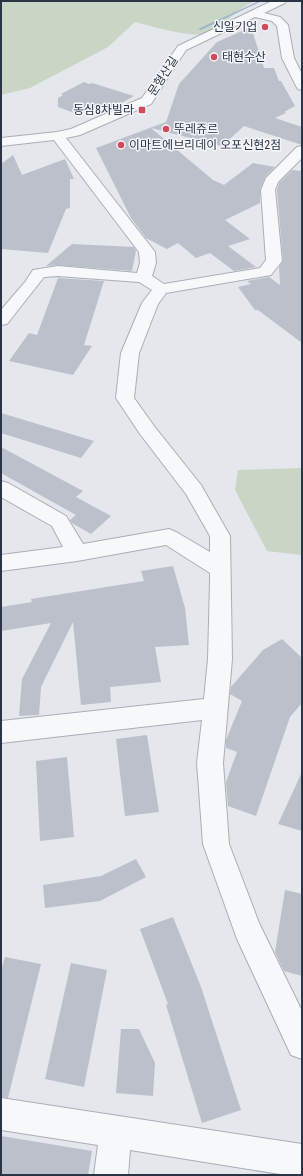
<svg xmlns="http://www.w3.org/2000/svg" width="303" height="1176" viewBox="0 0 303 1176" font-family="'Roboto Condensed','Noto Sans KR',sans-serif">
  <rect width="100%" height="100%" fill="#e4e7ec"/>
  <path fill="#c9d6c5" d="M1,1H255C236,9 229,21 213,31C197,41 152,26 135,22L108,47L30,88L1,95Z
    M302,468V555L267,551L235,490L238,470Z"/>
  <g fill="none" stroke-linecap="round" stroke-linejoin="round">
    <path fill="#9fb4cc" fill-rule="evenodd" d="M259,1H262L201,30L198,29Z"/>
  </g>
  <path fill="#bbc0ca" d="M251,27L264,68H274L279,81H281L295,106L284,112L286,113L275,118L302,127V145L244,126L222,146L151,128L213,180L224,185L253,163L275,167L265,177L260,189V203L225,220L250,239L228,246L256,267L234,271L210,253L196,258L178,243L167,249L146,238L131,218L96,148L166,122L179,84L217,42Z
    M84,82L89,84L92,83L134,96L111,109L99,105L77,114L58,107V98L63,95L61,94Z
    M13,155L22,175L65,159L74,179H70V208L66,209L48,253L1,249V164Z
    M292,170L302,171V343L258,310H255L238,287L251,284L247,281L269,277L280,285L279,267L283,261L277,190L279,183Z
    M72,244L134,247L136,251L132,271L58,265L46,266Z
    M58,278L104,281L84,345L92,346L73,375L9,361L29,333L37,335Z
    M1,413L94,441L81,458L1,433Z
    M1,447L83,491L76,497L111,516L91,534L72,523L70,520L76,515L1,473Z
    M173,566L185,608L189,645L155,647L161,682L110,687L111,702L81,705L73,622L41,687L39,715L19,716L22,679L51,623L1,631V607L32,602L31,599L144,581L141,571Z
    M282,639L302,658V703L290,717L256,816L228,806L226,782L237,752L226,748V740L242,701L230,694L231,687L263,650Z
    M147,735L159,812L125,816L116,739Z
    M67,757L74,837L40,841L36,761Z
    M302,772V831L278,824Z
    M136,859L146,877L100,901L45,908L43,885L101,876Z
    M285,890L302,894V976L284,971L275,952Z
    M173,917L201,987L241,1110L202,1123L166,1005L168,1004L140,929Z
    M5,957L41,964L8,1098L1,1097V971Z
    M71,963L107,970L84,1087L45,1079Z
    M121,1029H139L155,1063L153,1096L116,1093Z
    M1,1136L92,1151L88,1175H1Z"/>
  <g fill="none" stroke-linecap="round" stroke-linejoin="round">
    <g stroke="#a9aeb7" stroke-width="2">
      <path id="minor" d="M272,1H286L285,3L264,13L280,17L288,25L294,58L302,74V90L298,89L296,86L282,58L277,26L272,21L255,17L186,50L151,104L80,135L66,138L155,252L156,263L152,276L164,284L260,268L266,260L261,190L266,178L297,147L302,146V158L278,182L275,190L282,261L271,275L166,293L158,304L139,353L134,398L154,426L201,485L230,536L232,659L223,763L229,844L259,923L302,1011V1059L291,1055L237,939L203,844L197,763L202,720L1,743V721L204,699L208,659L210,582V573L166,545L77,561L1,571V555L63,547L52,526L1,497V481L8,483L66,516L83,544L169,529L176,532L210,552V536L186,494L140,434L116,398L121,353L142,303L152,290L139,282L58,276L44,277L7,324L1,325V310L25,282L33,270L58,266L137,273L140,263L139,252L54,140L1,146V138L57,132L71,129L142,98L178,46Z
        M1,1098L302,1144V1175H286L130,1150L128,1175H94L98,1145L1,1130Z"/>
    </g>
    <use href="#minor" fill="#f7f8fa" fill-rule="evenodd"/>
  </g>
  <g fill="#d1495b" stroke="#f4f6f9" stroke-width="1.5">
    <circle cx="265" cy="27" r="4"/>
    <circle cx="214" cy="57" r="4"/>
    <rect x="138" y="106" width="8" height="8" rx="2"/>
    <circle cx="166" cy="129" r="4"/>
    <circle cx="121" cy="145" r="4"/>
  </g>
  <g text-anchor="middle" stroke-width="3" stroke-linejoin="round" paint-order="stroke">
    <g font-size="12" fill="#2b3445" stroke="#f4f6f9" text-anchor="start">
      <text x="257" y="31" text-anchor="end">신일기업</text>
      <text x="222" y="61">태현수산</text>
      <text x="134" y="114" text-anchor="end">동심8차빌라</text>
      <text x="174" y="133">뚜레쥬르</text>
      <text x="129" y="149">이마트에브리데이 오포신현2점</text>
    </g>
    <g font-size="12" fill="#2b3445" stroke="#f4f6f9">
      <text transform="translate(163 76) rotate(-57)" y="4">문형산길</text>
    </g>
  </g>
  <rect width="303" height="1176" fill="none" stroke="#2b3445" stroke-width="4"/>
</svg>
